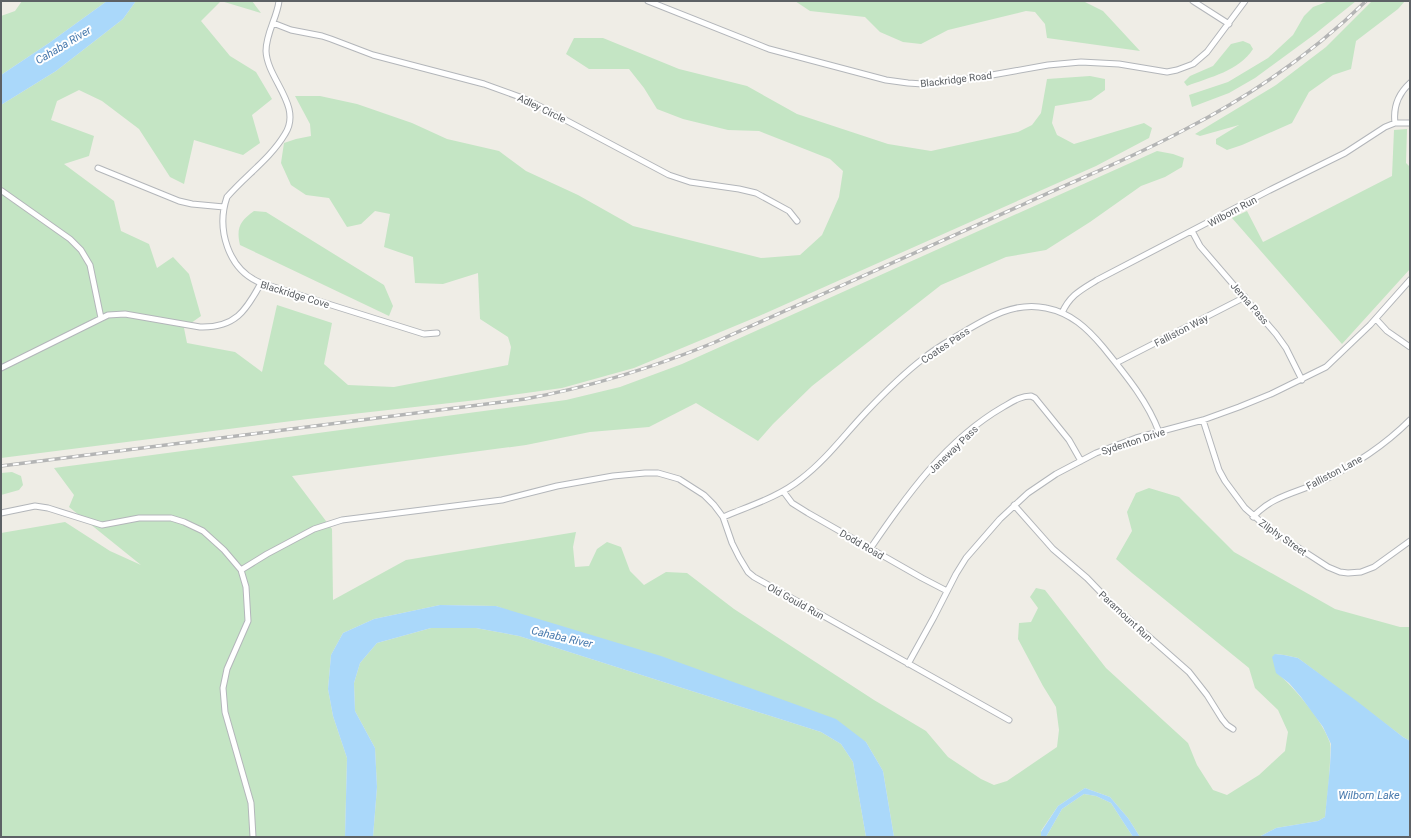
<svg xmlns="http://www.w3.org/2000/svg" width="1411" height="838" viewBox="0 0 1411 838" font-family="Roboto,sans-serif">
  <rect width="100%" height="100%" fill="#efede6"/>
  <path fill="#c4e5c4" d="M22,1H107L49,43L1,75V16L15,11Z
    M136,1H252L261,13L221,1L201,21L230,56L256,72L272,99L252,115L260,143L243,155L194,140L184,184L170,177L139,129L102,101L79,90L57,101L51,120L94,136L89,156L64,164L114,201L121,231L149,244L157,268L173,257L189,274L201,316L184,328L187,343L235,352L262,372L277,305L332,323L324,364L348,385L394,387L508,365L511,347L508,337L480,319L478,273L443,284L415,283L413,257L384,247L390,214L375,211L361,224L347,227L329,198L306,195L291,185L281,163L284,143L296,139L311,136L310,124L295,96H320L357,104L412,123L447,139L499,151L526,171L578,195L633,226L761,258L800,255L822,235L839,197L843,171L830,159L759,131L728,130L683,119L657,109L644,88L629,69H589L566,54L574,38H603L679,69L747,86L797,114L888,144L931,151L1018,132L1032,125L1041,113L1047,79L1090,76L1105,79V90L1091,100L1055,106L1052,123L1057,135L1074,144L1144,123L1152,128L1149,138L1096,166L759,316L634,368L562,388L477,400L308,419L1,458V105L56,71L123,19Z
    M795,1H1083L1103,11L1140,51L1047,38L1045,24L1035,12L1026,11L948,30L921,44L903,42L880,32L865,17L810,11Z
    M1329,1H1356L1315,34L1255,78L1229,93L1192,107L1189,95L1228,82L1268,58L1293,35L1304,16L1313,7Z
    M1372,1H1405L1398,9L1356,41L1351,69L1333,75L1309,92L1292,123L1242,145L1227,150L1216,144V139L1239,125L1200,136L1195,134L1276,85L1326,47Z
    M1243,41L1250,44L1253,49C1239,71 1210,77 1187,86L1184,82L1190,76L1213,66L1231,44Z
    M1407,129L1406,163L1410,167V269L1342,344L1232,218L1247,211L1263,242L1392,176L1394,130Z
    M1157,151L1173,154L1184,158L1182,167L1165,177L1141,186L1090,222L1046,250L1006,257L941,285L812,386L773,424L758,441L696,403L649,427L590,432L526,445L292,476L332,529L333,600L406,560L576,532L573,547L575,567L589,566L597,549L607,542L621,547L630,571L644,585L666,572L687,573L734,609L874,700L926,731L948,757L981,779L994,785L1007,781L1057,747L1059,730L1056,707L1043,686L1018,639L1019,623L1031,622L1038,608L1030,597L1036,588L1045,590L1106,668L1188,743L1197,765L1213,790L1227,795L1259,775L1285,751L1288,732L1278,710L1255,688L1249,668L1132,573L1116,559L1132,531L1127,512L1136,493L1149,488L1179,497L1234,552L1335,609L1400,627H1410V741L1403,737L1298,658L1284,655L1275,654L1276,672C1294,687 1323,721 1330,743C1331,747 1330,754 1330,758C1330,778 1327,797 1325,817L1318,821L1276,828L1259,837H1140L1128,818L1110,797L1085,788L1058,806L1041,831V837H894L883,771L866,742L496,606L440,605L374,619L343,633L331,655L328,689L333,716L347,758L345,837H1V533L65,522L110,551L141,565L69,507L74,495L54,468L566,400L620,387L682,364Z
    M254,211L266,212L384,285L393,306L389,316L240,245C236,228 240,221 254,211Z
    M12,472L21,476L23,485L19,490L1,495V473Z
    M431,628H476L519,636L821,732L841,744L853,762L866,837H373L377,787L375,748L355,711L354,683L360,663L377,643Z
    M1084,794L1096,796L1111,803L1133,837H1046L1062,809Z"/>
  <path fill="#aad8fa" d="M107,1H136L123,19L56,71L1,105V75L49,43Z
    M440,605L496,606L661,656L836,719L866,742L883,771L894,837H866L853,762L841,744L821,732L519,636L476,628H431L377,643L360,663L354,683L355,711L375,748L377,787L373,837H345L347,758L333,716L328,689L331,655L343,633L374,619Z
    M1275,654L1284,655L1298,658L1358,702L1403,737L1410,741V837H1259L1276,828L1318,821L1325,817L1330,766L1331,744L1323,727L1301,697L1289,683L1276,673L1272,657Z
    M1085,788L1110,797L1128,818L1140,837H1133L1111,803L1096,796L1084,794L1062,809L1046,837H1041V832L1058,806Z"/>
  <g fill="none" stroke-linecap="round" stroke-linejoin="round">
    <g stroke="#b3b6ba" stroke-width="7">
      <path id="street" d="M279,1C277,18 266,33 266,51C267,79 303,106 285,134C270,159 246,175 227,197C216,229 228,270 261,283L424,334L437,333
        M648,1L769,49L886,80L908,83L923,84L975,78L1048,65L1081,62L1119,64L1167,72L1177,70L1193,64L1207,52L1245,1
        M1193,1L1229,24
        M273,23L291,30L322,36L331,39L373,55L484,84L520,97L541,107L669,175L690,182L739,189L756,193L789,211L797,221
        M1395,123C1393,107 1398,94 1410,83
        M98,168L179,201L192,204L224,207
        M2,191L70,239L81,250L90,265L101,318
        M1192,231L1200,246L1276,334L1286,348L1302,380
        M1062,313C1070,295 1081,290 1097,280L1268,191L1345,153L1385,127L1395,123H1410
        M1376,319L1387,331L1410,347
        M1116,363L1245,297
        M1,368L108,315L125,314L200,327C235,328 246,311 261,283
        M1203,420L1219,470L1225,481L1245,508L1268,528L1328,567L1340,572L1348,573L1361,572L1374,567L1410,541
        M783,491L792,503L808,513L922,578L947,591
        M1014,505L1053,549L1087,578L1114,606L1189,672L1207,695L1222,719L1227,725L1233,729
        M1,513L35,506L48,508L102,525L139,518H171L184,522L203,531L224,550L241,570
        M723,517C749,506 779,497 801,479C826,460 845,434 866,412C884,393 903,374 924,358C936,348 949,341 962,333C987,318 1015,301 1046,308C1071,313 1087,328 1103,347C1124,373 1147,400 1159,432
        M1253,517C1272,496 1296,493 1320,482C1353,466 1384,446 1410,420
        M870,549C906,496 946,440 1003,407C1012,402 1020,396 1031,396L1035,398L1069,440L1081,461
        M908,664L934,617L956,574L966,558L1000,519L1028,493L1056,474L1096,453L1136,438L1203,420L1239,407L1271,394L1326,367L1370,325L1410,280
        M253,837L251,803L225,712L223,688L227,669L248,621L246,587L241,570L267,554L314,529L342,520L502,500L557,486L613,476L645,473H658L679,479L704,495L714,505L723,517L732,543L739,557L748,572L754,577L1009,720"/>
    </g>
    <use href="#street" stroke="#fff" stroke-width="5"/>
    <g stroke="#b4b5b5" stroke-width="3.5">
      <path id="rail" d="M1,466L525,399C590,387 652,368 713,343C816,297 919,251 1022,205C1076,180 1132,158 1184,130C1250,96 1313,53 1366,1"/>
    </g>
    <use href="#rail" stroke="#fff" stroke-width="2" stroke-dasharray="6" stroke-linecap="butt"/>
  </g>
  <g text-anchor="middle" stroke-width="4" stroke-linejoin="round" paint-order="stroke">
    <g font-size="10" fill="#5d6165" stroke="#fff">
      <text transform="translate(956 79) rotate(-7)" y="4">Blackridge Road</text>
      <text transform="translate(542 108) rotate(26)" y="4">Adley Circle</text>
      <text transform="translate(1232 211) rotate(-28)" y="4">Wilborn Run</text>
      <text transform="translate(295 294) rotate(17)" y="4">Blackridge Cove</text>
      <text transform="translate(1250 303) rotate(49)" y="4">Jenna Pass</text>
      <text transform="translate(1181 330) rotate(-27)" y="4">Falliston Way</text>
      <text transform="translate(945 345) rotate(-34)" y="4">Coates Pass</text>
      <text transform="translate(1133 441) rotate(-18)" y="4">Sydenton Drive</text>
      <text transform="translate(953 449) rotate(-44)" y="4">Janeway Pass</text>
      <text transform="translate(1334 472) rotate(-28)" y="4">Falliston Lane</text>
      <text transform="translate(1283 537) rotate(35)" y="4">Zilphy Street</text>
      <text transform="translate(862 544) rotate(30)" y="4">Dodd Road</text>
      <text transform="translate(796 601) rotate(29)" y="4">Old Gould Run</text>
      <text transform="translate(1126 616) rotate(43)" y="4">Paramount Run</text>
    </g>
    <g font-size="11" font-style="italic" fill="#4779ad" stroke="#fff">
      <text transform="translate(63 45) rotate(-31)" y="4">Cahaba River</text>
      <text transform="translate(562 637) rotate(13)" y="4">Cahaba River</text>
      <text x="1369" y="799">Wilborn Lake</text>
    </g>
  </g>
  <rect width="1411" height="838" fill="none" stroke="#5d6165" stroke-width="4"/>
</svg>
